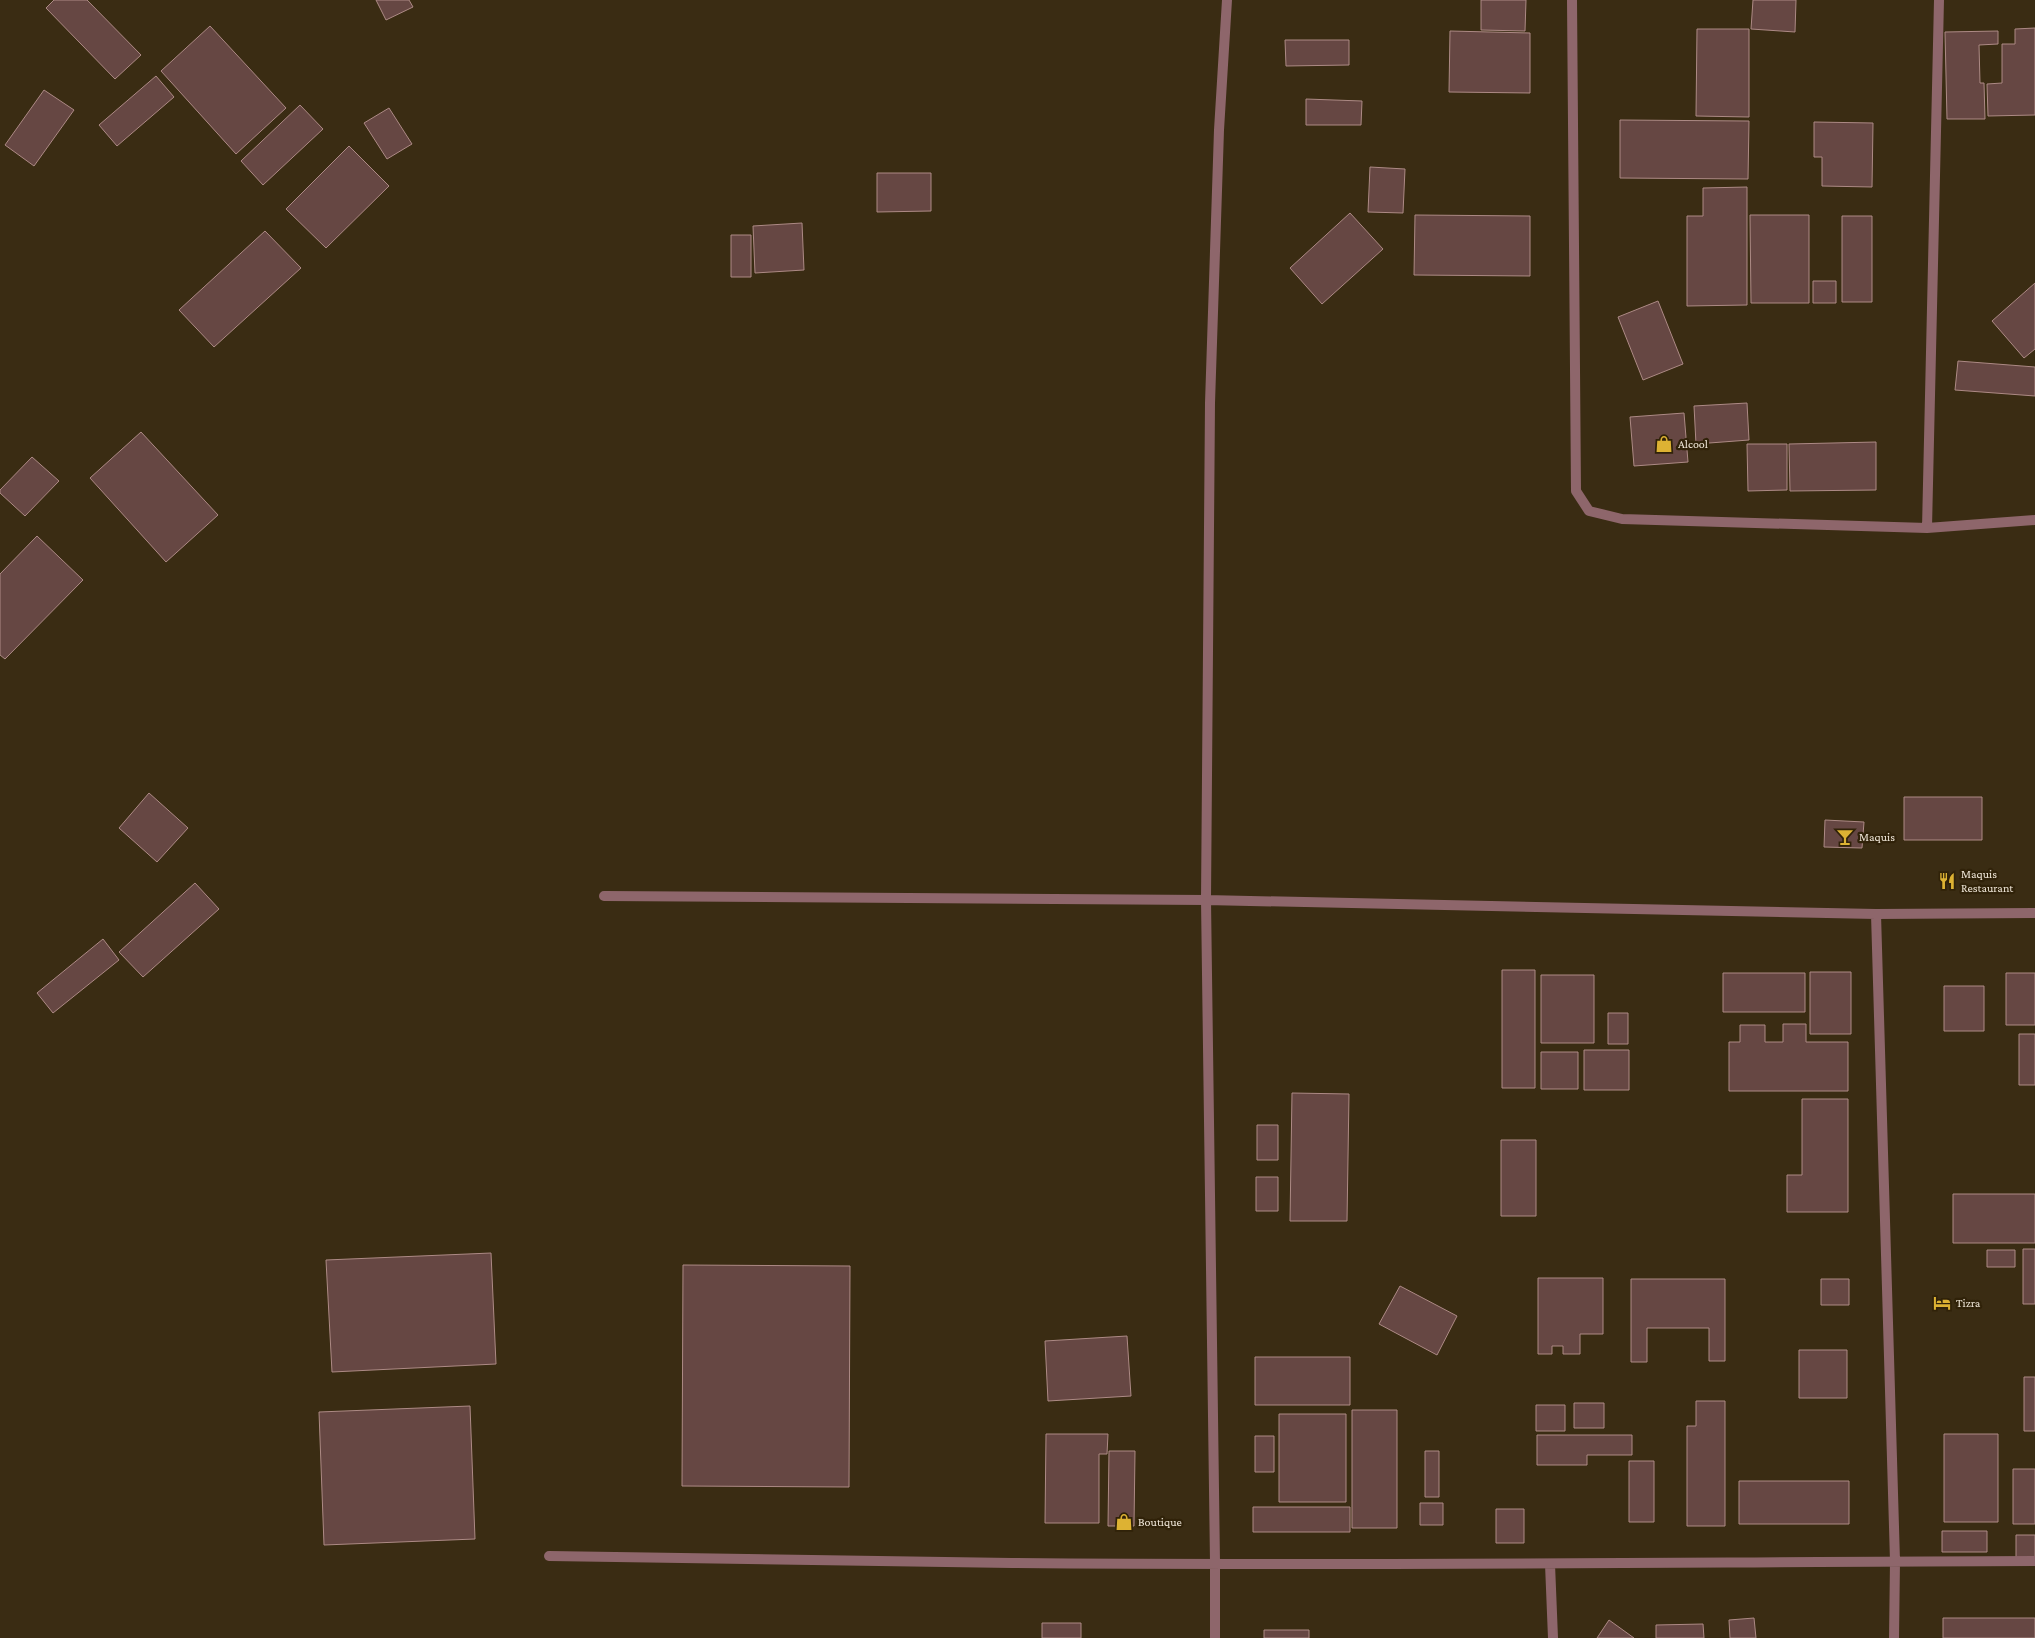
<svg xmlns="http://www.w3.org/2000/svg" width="2035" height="1638" viewBox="0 0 2035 1638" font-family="'Crimson Pro',serif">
  <rect width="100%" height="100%" fill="#3a2c13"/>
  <path fill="#664743" stroke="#ad8a85" d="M54,0H87L141,55L115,79L46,8Z
    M376,0H409L413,7L386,20Z
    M1481,0H1526L1525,31L1481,30Z
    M1753,0H1796L1795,32L1751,29Z
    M210,26L286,108L236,154L161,71Z
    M2035,28V115L1988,116L1987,84L2002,83V44H2015V29Z
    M1697,29H1749V117L1696,116Z
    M1450,31L1530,33V93L1449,92Z
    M1998,31V44L1979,45L1980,83H1984L1985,119H1947L1945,32Z
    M1285,40H1349V65L1286,66Z
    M156,76L174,97L117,146L99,125Z
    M44,90L74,110L34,166L5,145Z
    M1306,99L1362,101L1361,125H1306Z
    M300,105L323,129L263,185L241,161Z
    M389,108L412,144L387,159L364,123Z
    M1620,120L1749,121L1748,179L1620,178Z
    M1814,122L1873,123L1872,187L1822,186V157H1814Z
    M349,146L389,186L326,248L286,209Z
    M1370,167L1405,169L1403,213L1368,212Z
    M877,173H931V211L877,212Z
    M1747,187V305L1687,306V216H1703V188Z
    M1350,213L1383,249L1322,304L1290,268Z
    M1415,215L1530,216V276L1414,275Z
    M1750,215H1809V303H1751Z
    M1842,216H1872V302H1842Z
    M802,223L804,270L755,273L753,226Z
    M265,231L301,268L214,347L179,310Z
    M731,235H751V277H731Z
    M1813,281H1836V303H1813Z
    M2035,283V349L2024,358L1992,321Z
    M1658,301L1683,364L1643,380L1618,317Z
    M1958,361L2035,367V396L1955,390Z
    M1747,403L1749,440L1696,444L1694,406Z
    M1684,413L1688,462L1634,466L1630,417Z
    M141,432L218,515L166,562L90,478Z
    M1876,442V490L1790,491L1789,444Z
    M1747,444H1787V490L1748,491Z
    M32,457L59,481L25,516L0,493V490Z
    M37,536L83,580L5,659L0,655V574Z
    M149,793L188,828L157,862L119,828Z
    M1904,797H1982V840H1904Z
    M1825,820L1864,822L1862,848L1824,847Z
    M195,883L219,909L143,977L119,952Z
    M103,939L119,960L53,1013L37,993Z
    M1502,970H1535V1088H1502Z
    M1810,972H1851V1034H1810Z
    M1723,973H1805V1012H1723Z
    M2006,973H2035V1025H2006Z
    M1541,975H1594V1043H1541Z
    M1944,986H1984V1031H1944Z
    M1608,1013H1628V1044H1608Z
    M1783,1024H1806V1042H1848V1091H1729V1042H1740V1025H1765V1042H1783Z
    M2019,1034H2035V1085H2019Z
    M1584,1050H1629V1090H1584Z
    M1541,1052H1578V1089H1541Z
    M1292,1093L1349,1094L1347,1221H1290Z
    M1802,1099H1848V1212H1787V1175H1802Z
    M1257,1125H1278V1160H1257Z
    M1501,1140H1536V1216H1501Z
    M1256,1177H1278V1211H1256Z
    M1953,1194H2035V1243H1953Z
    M2023,1249H2035V1304H2023Z
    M1987,1250H2015V1267H1987Z
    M491,1253L496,1364L332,1372L326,1260Z
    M683,1265L850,1266L849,1487L682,1486Z
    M1538,1278H1603V1334H1580V1354H1563V1346H1552V1354H1538Z
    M1631,1279H1725V1361H1709V1328H1647V1362H1631Z
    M1821,1279H1849V1305H1821Z
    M1400,1286L1457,1316L1437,1355L1379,1324Z
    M1127,1336L1131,1396L1048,1401L1045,1341Z
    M1799,1350H1847V1398H1799Z
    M1255,1357H1350V1405H1255Z
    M2024,1377H2035V1431H2024Z
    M1696,1401H1725V1526H1687V1426H1696Z
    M1574,1403H1604V1428H1574Z
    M1536,1405H1565V1431H1536Z
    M470,1406L475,1539L324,1545L319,1412Z
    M1352,1410H1397V1528H1352Z
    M1279,1414H1346V1502H1279Z
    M1046,1434H1108L1107,1454H1099V1523H1045Z
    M1944,1434H1998V1522H1944Z
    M1537,1435H1632V1455H1587V1465H1537Z
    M1255,1436H1274V1472H1255Z
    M1109,1451H1135L1134,1526H1108Z
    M1425,1451H1439V1497H1425Z
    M1629,1461H1654V1522H1629Z
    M2013,1469H2035V1524H2013Z
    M1739,1481H1849V1524H1739Z
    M1420,1503H1443V1525H1420Z
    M1253,1507H1350V1532H1253Z
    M1496,1509H1524V1543H1496Z
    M1942,1531H1987V1552H1942Z
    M2016,1535H2035V1560H2016Z
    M1754,1618L1756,1638H1730L1729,1620Z
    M1943,1618H2035V1638H1943Z
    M1609,1620L1634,1638H1597Z
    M1042,1623H1081V1638H1042Z
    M1703,1624L1704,1638H1656V1625Z
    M1264,1630H1309V1638H1264Z"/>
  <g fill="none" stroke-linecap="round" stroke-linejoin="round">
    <path stroke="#8e666b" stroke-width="10" d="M1572,0L1576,491L1589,511L1622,519L1927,528L2035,520
      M1927,528L1939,0
      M604,896L1206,900L1876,914L2035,913
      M1876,914L1895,1561L1894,1638
      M549,1556C704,1557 858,1562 1012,1563C1353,1566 1694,1562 2035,1561
      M1550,1564L1553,1638
      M1215,1638V1563L1206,900L1210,403L1219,130L1227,0"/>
  </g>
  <defs>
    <g id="shop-bare" transform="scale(1.35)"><path d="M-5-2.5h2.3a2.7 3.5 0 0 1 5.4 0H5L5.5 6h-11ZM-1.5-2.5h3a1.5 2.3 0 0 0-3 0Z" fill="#ddb233" stroke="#302209" stroke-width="2.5" paint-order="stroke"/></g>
    <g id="bar-bare" transform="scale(1.35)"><path d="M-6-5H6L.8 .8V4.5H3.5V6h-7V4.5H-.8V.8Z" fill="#ddb233" stroke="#302209" stroke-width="2.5" paint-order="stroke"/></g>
    <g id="restaurant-bare" transform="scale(1.35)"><path d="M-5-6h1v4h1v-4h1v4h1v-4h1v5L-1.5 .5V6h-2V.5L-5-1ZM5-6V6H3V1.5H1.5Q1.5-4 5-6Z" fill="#ddb233" stroke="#302209" stroke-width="2.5" paint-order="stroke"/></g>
    <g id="hotel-bare" transform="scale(1.35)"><path d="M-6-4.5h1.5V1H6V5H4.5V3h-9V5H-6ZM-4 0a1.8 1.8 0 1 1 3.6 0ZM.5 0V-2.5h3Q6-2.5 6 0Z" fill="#ddb233" stroke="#302209" stroke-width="2.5" paint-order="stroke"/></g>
  </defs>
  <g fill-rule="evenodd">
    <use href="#shop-bare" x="1664" y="444"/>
    <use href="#bar-bare" x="1845" y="837"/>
    <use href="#restaurant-bare" x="1947" y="881"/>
    <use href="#hotel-bare" x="1942" y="1303"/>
    <use href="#shop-bare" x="1124" y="1522"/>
  </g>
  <g text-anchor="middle" stroke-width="4.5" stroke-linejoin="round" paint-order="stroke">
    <g font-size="12" fill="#f1e8da" stroke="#302209" text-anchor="start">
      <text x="1678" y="448">Alcool</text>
      <text x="1859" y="841">Maquis</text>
      <text x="1961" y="878">Maquis<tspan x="1961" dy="14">Restaurant</tspan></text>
      <text x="1956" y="1307">Tizra</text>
      <text x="1138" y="1526">Boutique</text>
    </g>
  </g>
</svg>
